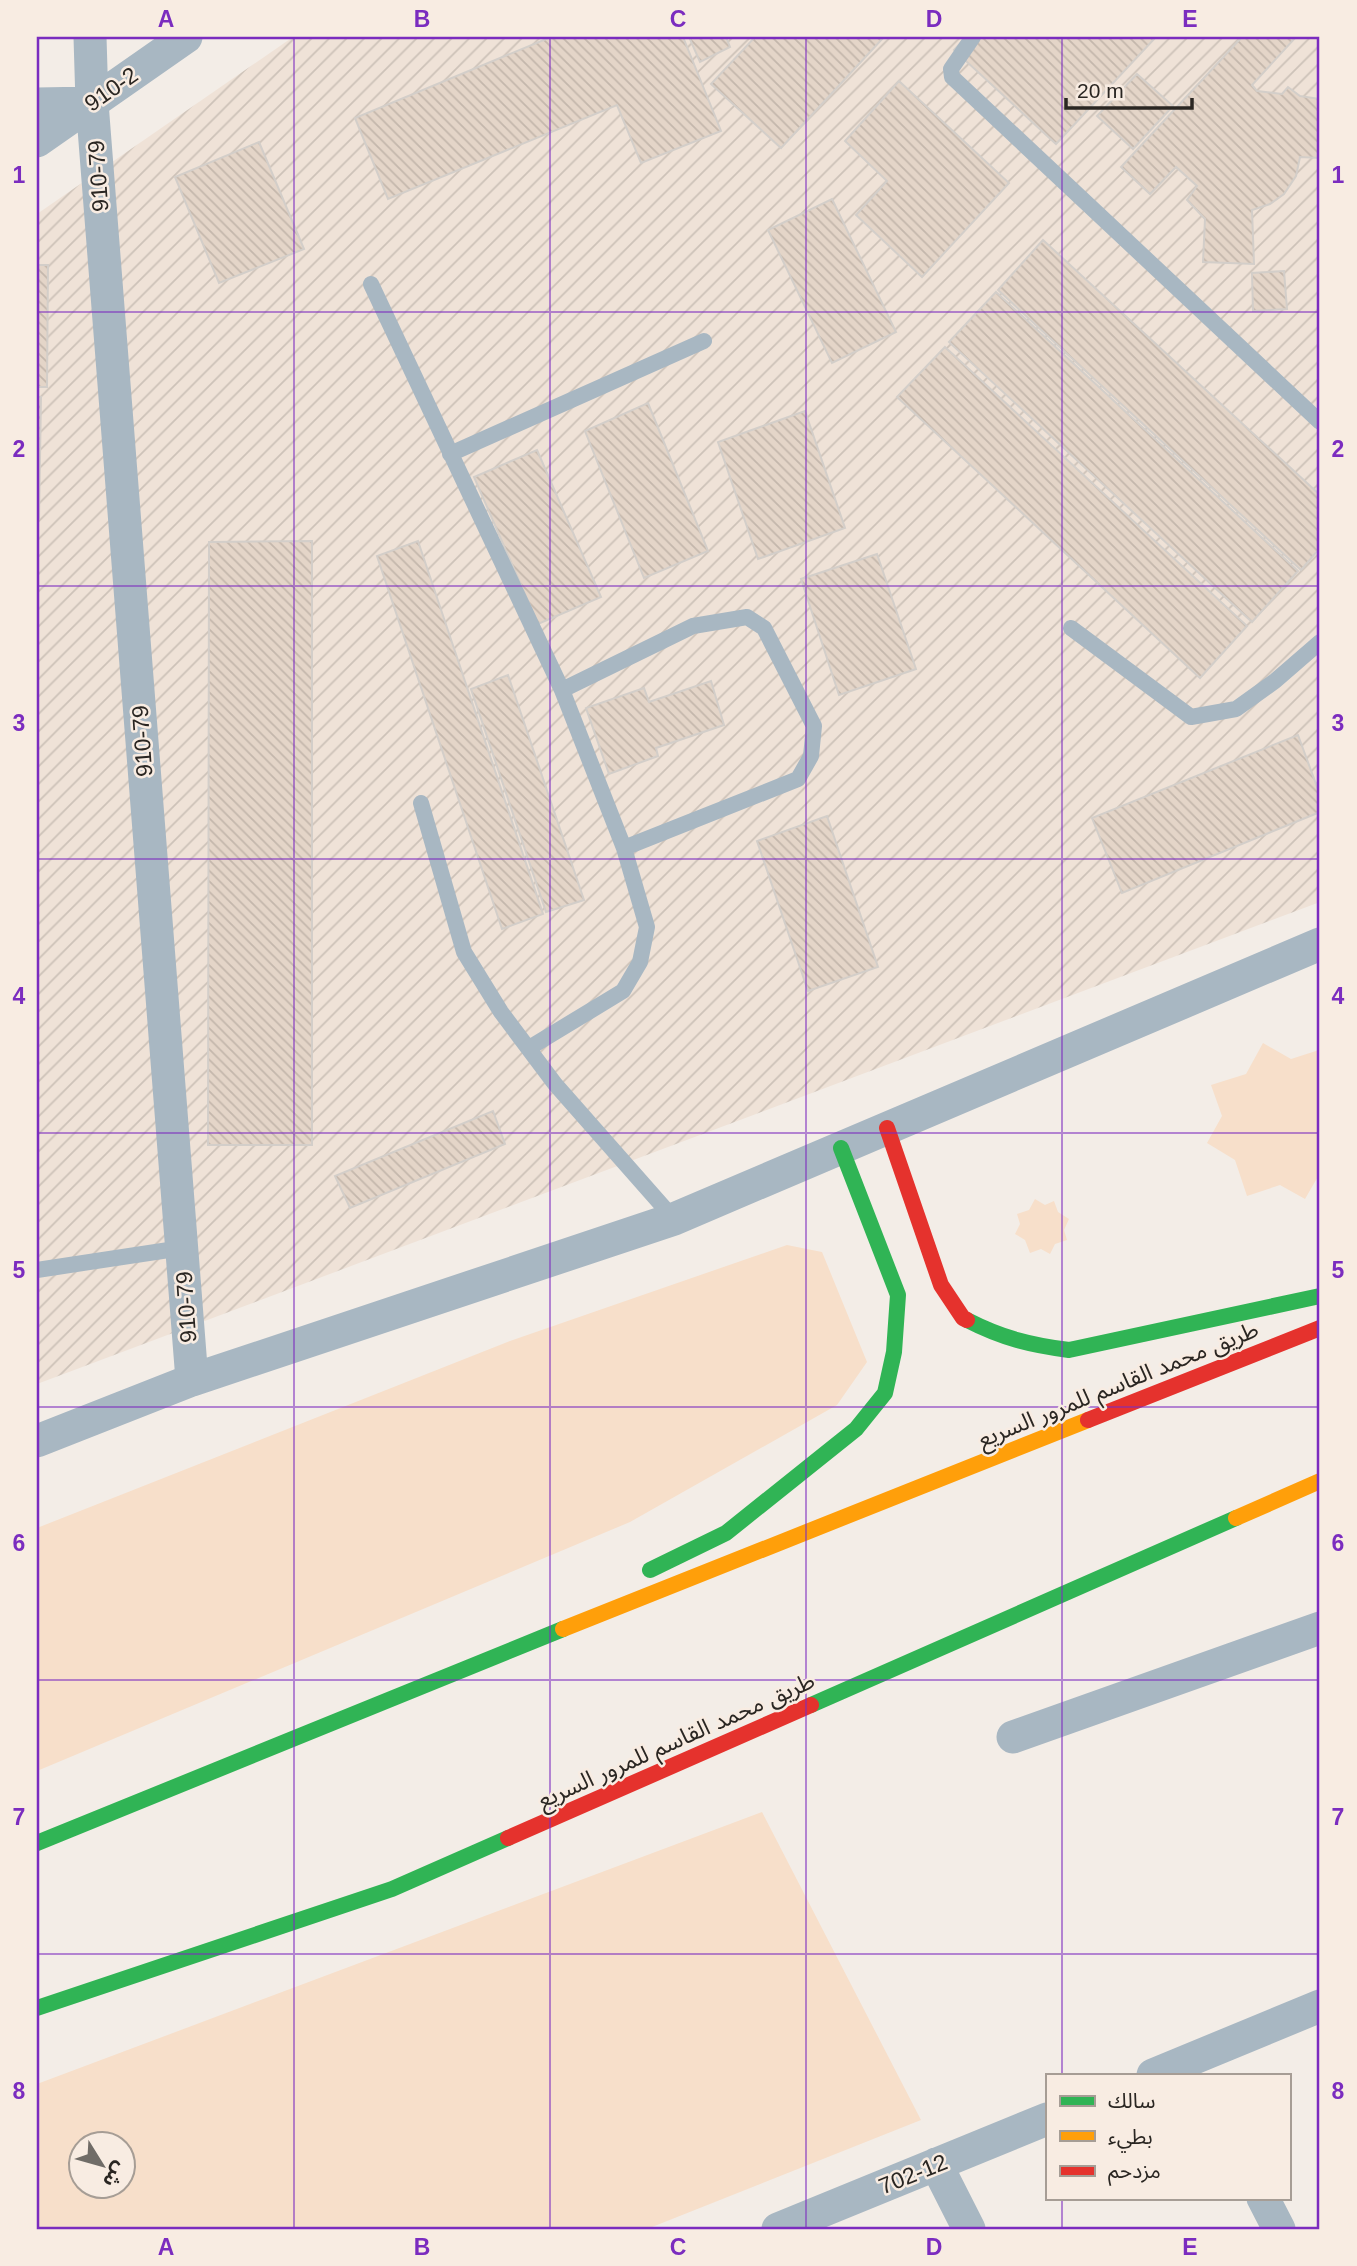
<svg xmlns="http://www.w3.org/2000/svg" width="1357" height="2266" viewBox="0 0 1357 2266" font-family="Helvetica,'Noto Sans Arabic',sans-serif">
  <defs>
    <pattern id="industrial-furrows" width="10" height="10" patternUnits="userSpaceOnUse" patternTransform="scale(1.75)"><rect width="10" height="10" fill="#efe2d7"/><path d="M-1 1l2-2M0 10L10 0M9 11l2-2" fill="none" stroke="#cdc2b8"/></pattern>
    <pattern id="building-back-hatch" width="6" height="6" patternUnits="userSpaceOnUse" patternTransform="scale(1.75)"><rect width="6" height="6" fill="#e4d5c8"/><path d="M-1 5l2 2M0 0l6 6M5-1l2 2" fill="none" stroke="#c4b7ac"/></pattern>
  </defs>
  <rect width="100%" height="100%" fill="#f3ede7"/>
  <path fill="url(#industrial-furrows)" d="M293,37H1320V902L37,1384V214Z"/>
  <path fill="#f7dfca" fill-rule="evenodd" d="M1263,1043L1291,1059L1319,1050L1320,1052V1173L1305,1199L1280,1185L1247,1196L1235,1160L1207,1143L1222,1116L1211,1085L1246,1074Z
    M1035,1199L1045,1205L1054,1201L1058,1212L1069,1219L1064,1230L1067,1240L1055,1244L1050,1254L1041,1249L1030,1253L1025,1240L1015,1234L1020,1224L1017,1214L1029,1210Z
    M787,1245L822,1252L867,1362L837,1405L630,1522L37,1771V1528L510,1341Z
    M762,1812L921,2120L647,2229H37V2084ZM80,2144H122V2186H80Z"/>
  <path fill="url(#building-back-hatch)" stroke="#d3cec9" stroke-width="2" d="M551,37H683L721,131L641,163L617,105L388,199L355,118Z
    M689,37H726L730,47L700,62Z
    M755,37H884L781,148L711,84Z
    M966,37H1156L1056,144L954,50Z
    M1242,37H1296L1252,85L1257,91L1282,94L1288,87L1300,96L1320,99V158L1300,157L1296,176L1284,194L1270,204L1252,210L1254,264L1203,262L1205,219L1187,200L1197,186L1176,167L1150,194L1121,167Z
    M1137,74L1173,106L1133,149L1097,116Z
    M899,81L1009,183L922,277L856,215L887,181L845,141Z
    M259,142L304,249L219,283L175,177Z
    M832,199L896,332L832,363L768,230Z
    M1043,240L1320,495V548L1301,570L998,290Z
    M37,265H48L47,387H37Z
    M1284,271L1287,309L1253,311L1252,273Z
    M996,292L1298,571L1252,622L949,342Z
    M945,347L1247,626L1200,678L897,397Z
    M37,397H41L39,519H37Z
    M648,403L708,551L644,578L585,431Z
    M805,411L845,528L758,559L718,442Z
    M537,450L601,597L538,624L474,477Z
    M312,541V1145H208L209,542Z
    M418,541L543,914L502,929L377,556Z
    M877,554L916,669L839,695L801,579Z
    M508,675L584,900L546,912L471,689Z
    M711,681L724,725L656,748L658,756L609,774L586,708L644,688L649,702Z
    M1298,735L1320,795V812L1122,893L1092,818Z
    M827,816L878,967L808,991L757,841Z
    M493,1111L505,1144L350,1208L335,1176Z"/>
  <g fill="none" stroke-linecap="round" stroke-linejoin="round">
    <path stroke="#a8b7c2" stroke-width="16" d="M973,37L951,69L952,77L1320,422
      M371,284L562,690L624,848L647,927L640,962L623,991L529,1048
      M450,454L704,341
      M1071,628L1191,717L1236,709L1275,681L1320,642
      M562,690L693,626L747,617L764,628L814,726L811,756L798,779L624,848
      M421,803L464,952L501,1012L555,1084L674,1219
      M37,1270L182,1248"/>
    <path stroke="#a8b7c2" stroke-width="33" d="M90,37L92,103L192,1380
      M37,104L92,103
      M37,141L186,37
      M37,1441L192,1380L674,1219L1320,944
      M1013,1737L1320,1628
      M1153,2075L1320,2006
      M936,2164L969,2229
      M1263,2198L1279,2229
      M778,2229L1047,2119"/>
    <path stroke="#30b455" stroke-width="16" d="M967,1320C1002,1338 1030,1345 1069,1350L1320,1296
      M650,1570L726,1533L856,1429L885,1393L894,1352L898,1295L841,1148
      M811,1705L1236,1518
      M37,1843L563,1629
      M37,2008L392,1889L508,1838"/>
    <path stroke="#ff9f0a" stroke-width="16" d="M1236,1518L1320,1481
      M563,1629L1088,1420"/>
    <path stroke="#e5322d" stroke-width="16" d="M887,1128L941,1285L963,1318L967,1320
      M1088,1420L1320,1328
      M508,1838L811,1705"/>
  </g>
  <path fill="none" stroke="#7b2cbf" stroke-width="2" stroke-opacity="0.55" d="M294,37V2229M550,37V2229M806,37V2229M1062,37V2075M37,312H1320M37,586H1320M37,859H1320M37,1133H1320M37,1407H1320M37,1680H1320M37,1954H1320M1062,2198V2229"/>
  <g text-anchor="middle" stroke-width="5" stroke-linejoin="round" paint-order="stroke">
    <g font-size="23" fill="#2a2622" stroke="#f8ece2">
      <text transform="translate(111 89) rotate(-35)" y="8">910-2</text>
      <text transform="translate(98 176) rotate(-94)" y="8">910-79</text>
      <text transform="translate(142 741) rotate(-94)" y="8">910-79</text>
      <text transform="translate(186 1307) rotate(-94)" y="8">910-79</text>
      <text transform="translate(1118 1384) rotate(-22)" y="8">طريق محمد القاسم للمرور السريع</text>
      <text transform="translate(676 1740) rotate(-24)" y="8">طريق محمد القاسم للمرور السريع</text>
      <text transform="translate(913 2174) rotate(-22)" y="8">702-12</text>
    </g>
  </g>
  <rect width="1357" height="2266" fill="none" stroke="#f8ece2" stroke-width="77"/>
  <rect x="1046" y="2074" width="245" height="126" fill="#f8ece2" stroke="#a69d95" stroke-width="2"/>
  <rect x="1060" y="2096" width="35" height="10" fill="#30b455" stroke="#a69d95" stroke-width="2"/>
  <text x="1108" y="2108" font-size="21" fill="#2a2622">سالك</text>
  <rect x="1060" y="2131" width="35" height="10" fill="#ff9f0a" stroke="#a69d95" stroke-width="2"/>
  <text x="1108" y="2144" font-size="21" fill="#2a2622">بطيء</text>
  <rect x="1060" y="2166" width="35" height="10" fill="#e5322d" stroke="#a69d95" stroke-width="2"/>
  <text x="1108" y="2178" font-size="21" fill="#2a2622">مزدحم</text>
  <g transform="translate(102 2165) rotate(127)"><circle r="33" fill="#f8ece2" stroke="#a69d95" stroke-width="2"/>
  <path d="M0-5L12 26L0 18L-12 26Z" fill="#706c67"/>
  <text y="-10" font-size="19" font-weight="bold" text-anchor="middle" fill="#2a2622">ش</text>
  </g>
  <path d="M1066 98v10h126v-10" fill="none" stroke="#2a2622" stroke-width="3.5"/>
  <text x="1077" y="98" font-size="21" fill="#2a2622" stroke="#f8ece2" stroke-width="5" paint-order="stroke">20 m</text>
  <rect x="38" y="38" width="1280" height="2190" fill="none" stroke="#7b2cbf" stroke-width="2.5"/>
  <g font-size="23" text-anchor="middle" font-weight="bold" fill="#7b2cbf">
    <text x="166" y="27">A</text>
    <text x="422" y="27">B</text>
    <text x="678" y="27">C</text>
    <text x="934" y="27">D</text>
    <text x="1190" y="27">E</text>
    <text x="19" y="183">1</text>
    <text x="1338" y="183">1</text>
    <text x="19" y="457">2</text>
    <text x="1338" y="457">2</text>
    <text x="19" y="731">3</text>
    <text x="1338" y="731">3</text>
    <text x="19" y="1004">4</text>
    <text x="1338" y="1004">4</text>
    <text x="19" y="1278">5</text>
    <text x="1338" y="1278">5</text>
    <text x="19" y="1551">6</text>
    <text x="1338" y="1551">6</text>
    <text x="19" y="1825">7</text>
    <text x="1338" y="1825">7</text>
    <text x="19" y="2099">8</text>
    <text x="1338" y="2099">8</text>
    <text x="166" y="2255">A</text>
    <text x="422" y="2255">B</text>
    <text x="678" y="2255">C</text>
    <text x="934" y="2255">D</text>
    <text x="1190" y="2255">E</text>
  </g>
</svg>
